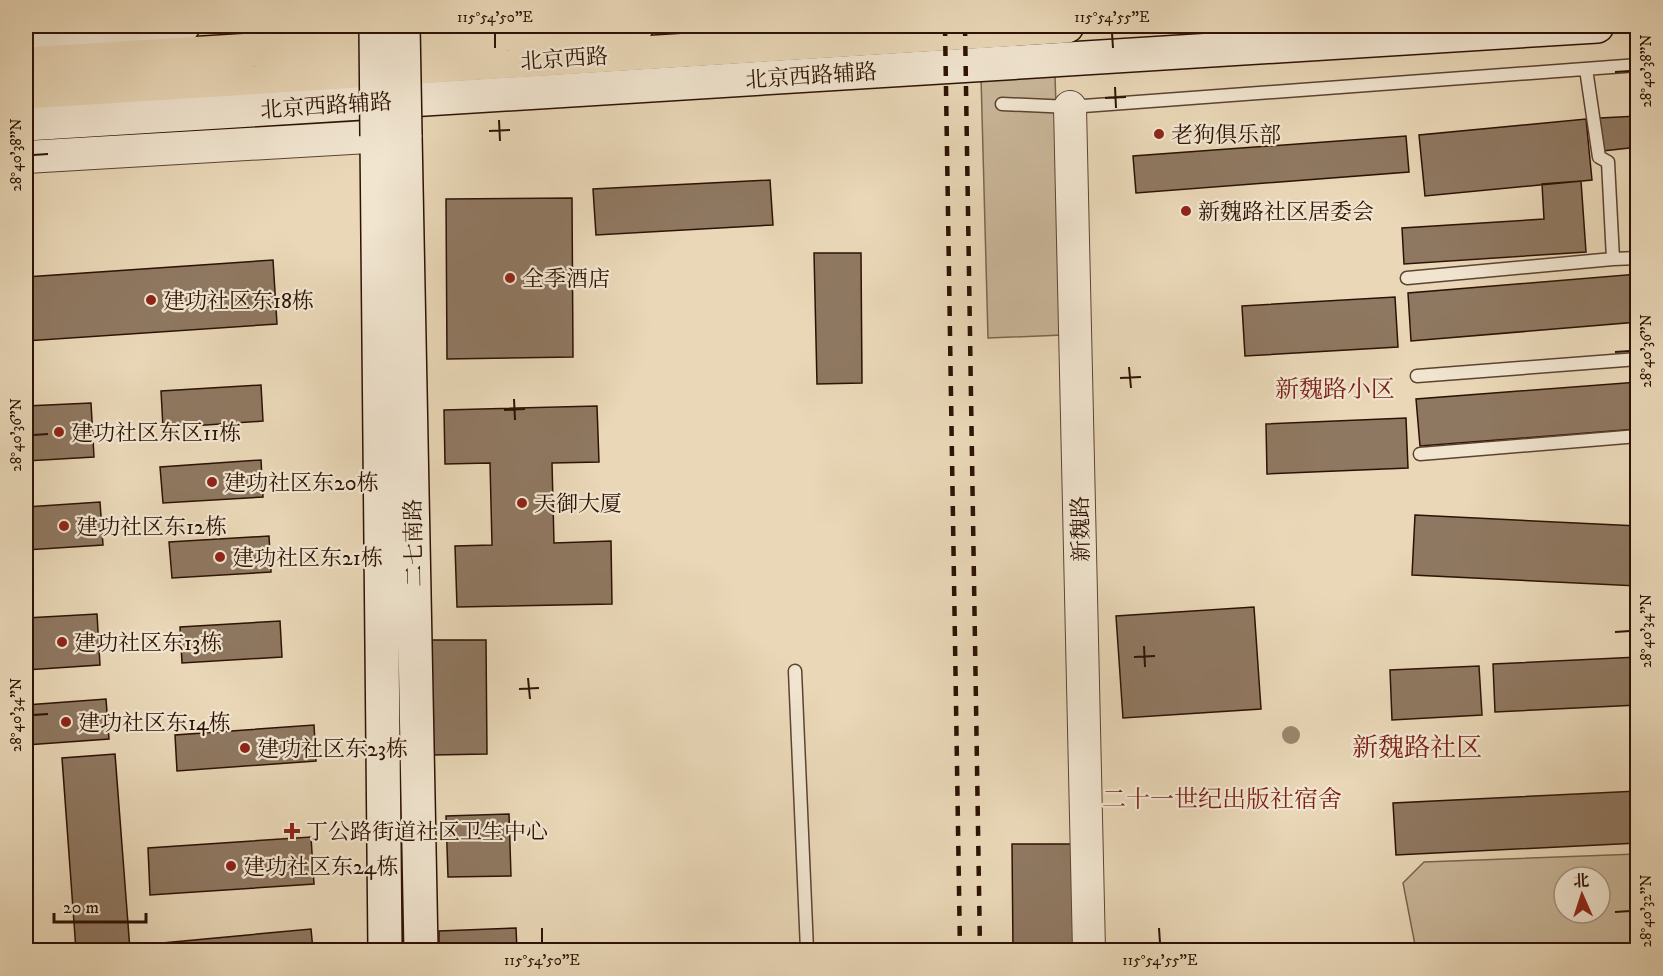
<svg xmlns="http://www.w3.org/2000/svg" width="1663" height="976" viewBox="0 0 1663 976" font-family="'IM FELL DW Pica','Noto Serif SC',serif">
  <rect width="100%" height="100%" fill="#e9d7b7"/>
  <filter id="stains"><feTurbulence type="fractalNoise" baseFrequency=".00333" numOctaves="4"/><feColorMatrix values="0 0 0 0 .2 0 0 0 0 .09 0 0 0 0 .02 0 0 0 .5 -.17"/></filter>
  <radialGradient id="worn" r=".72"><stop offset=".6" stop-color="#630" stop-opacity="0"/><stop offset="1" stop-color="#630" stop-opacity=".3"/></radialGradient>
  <path fill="#c9b699" stroke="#7b644e" stroke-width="1.5" fill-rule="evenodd" d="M1055,75L1063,335L988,338L981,77Z
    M1637,854V950H1416L1403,883L1424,862ZM1564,877H1600V913H1564Z"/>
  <path fill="#8f7861" stroke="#2d1204" stroke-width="1.5" d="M1638,116V147L1603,151L1600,118Z
    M1586,119L1592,180L1425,196L1419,135Z
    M1406,136L1409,172L1136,193L1133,156Z
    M1638,147V238H1636L1632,148Z
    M770,180L773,225L596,235L593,189Z
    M1581,181L1586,252L1404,264L1402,228L1544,219L1542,184Z
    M572,198L573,357L447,359L446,199Z
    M814,253H861L862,383L817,384Z
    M273,260L277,324L26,341V277Z
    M1638,274V322L1411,341L1408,293Z
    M1395,297L1398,347L1245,356L1242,306Z
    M1638,382V429L1420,446L1416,399Z
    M261,385L263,421L163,428L161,391Z
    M91,403L94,457L26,461V406Z
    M597,406L599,462L552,463L554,543L611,541L612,604L457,607L455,546L492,545L490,463L445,464L444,410Z
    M1406,418L1408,468L1267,474L1266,424Z
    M261,460L263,497L163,503L160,467Z
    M100,502L103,545L26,550V507Z
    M1415,515L1638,526V586L1412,575Z
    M269,536L271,572L172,578L169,542Z
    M1254,607L1261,709L1123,718L1116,616Z
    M97,614L100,665L26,670V618Z
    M280,621L282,657L182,663L180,627Z
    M432,640H486L487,754L432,755Z
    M1638,657V705L1495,712L1493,664Z
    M1479,666L1482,715L1392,720L1390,670Z
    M106,699L109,739L26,745V705Z
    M314,725L316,761L177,771L175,735Z
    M115,754L130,950H76L62,758Z
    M1638,791V843L1396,855L1393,803Z
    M509,814L511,876L448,877L446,816Z
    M311,837L314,884L150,895L148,848Z
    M1012,844H1079L1080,950H1013Z
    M516,928L517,950H439V931Z
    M311,929L313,950H141V945Z"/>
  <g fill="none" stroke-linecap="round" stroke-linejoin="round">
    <g stroke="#5c4331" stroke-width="15">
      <path id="service" d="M1586,69L1599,157L1608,162L1613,259L1638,258
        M1002,104L1070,107L1638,65
        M1407,278L1613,259
        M1417,376L1638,359
        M1420,454L1638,436
        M795,671L807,950"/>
    </g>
    <g stroke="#5c4331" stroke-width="34">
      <path id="tertiary" d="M1070,107L1089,950
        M26,157L402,135"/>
    </g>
    <g stroke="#2d1204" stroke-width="36">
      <path id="secondary" d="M26,36L183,26
        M26,124L1597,26
        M405,135L421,950
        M377,136L385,950"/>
    </g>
    <g stroke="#2d1204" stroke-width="36">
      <path id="primary" d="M26,64L637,26
        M26,92L1067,26"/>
    </g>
    <use href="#service" stroke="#f1e5d0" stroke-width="12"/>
    <use href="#tertiary" stroke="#f1e5d0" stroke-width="32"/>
    <use href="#secondary" stroke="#f1e5d0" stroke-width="33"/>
    <use href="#primary" stroke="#e9d7b7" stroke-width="33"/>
    <path stroke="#2d1204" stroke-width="4.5" stroke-dasharray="10 10" stroke-linecap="butt" d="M945,26L960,950
      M965,26L980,950"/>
    <g stroke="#2d1204" stroke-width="36" stroke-linecap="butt">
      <path id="secondary-bridge" d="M376,26L377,136
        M403,26L405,135"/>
    </g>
    <use href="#secondary-bridge" stroke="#f1e5d0" stroke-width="33"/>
  </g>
  <circle fill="#9b866d" cx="1291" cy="735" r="9"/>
  <path fill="none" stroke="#2d1204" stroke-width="2" d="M495,33V48M1112,33L1113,48M1615,72L1630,71M1115,87L1116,108M1105,98L1126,97M499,120L500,141M489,131L510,130M33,155L48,154M1615,352L1630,351M1129,367L1131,388M1120,378L1141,377M514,399L515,420M504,410L525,409M33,435L48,434M1615,632L1630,631M1144,646L1145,667M1134,657L1155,656M528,678L530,699M519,689L539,688M33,715L48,714M1615,912L1630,911M542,928V943M1159,928L1160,943"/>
  <g fill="#8f2418" stroke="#f1e5d0" stroke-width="2">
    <circle cx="1159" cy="134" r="6"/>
    <circle cx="1186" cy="211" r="6"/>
    <circle cx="510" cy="278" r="6"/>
    <circle cx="151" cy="300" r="6"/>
    <circle cx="59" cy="432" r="6"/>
    <circle cx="212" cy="482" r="6"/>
    <circle cx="522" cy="503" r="6"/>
    <circle cx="64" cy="526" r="6"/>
    <circle cx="220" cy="557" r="6"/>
    <circle cx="62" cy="642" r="6"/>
    <circle cx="66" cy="722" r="6"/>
    <circle cx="245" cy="748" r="6"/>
    <path d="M289 822h6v6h6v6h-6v6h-6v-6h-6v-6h6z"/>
    <circle cx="231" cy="866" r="6"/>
  </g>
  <g text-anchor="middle" stroke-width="4.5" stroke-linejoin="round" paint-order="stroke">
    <g font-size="22" fill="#2d1204" stroke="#f1e5d0">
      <text transform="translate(564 58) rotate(-4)" y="8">北京西路</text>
      <text transform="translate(811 75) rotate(-4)" y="8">北京西路辅路</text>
      <text transform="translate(326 105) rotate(-4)" y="8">北京西路辅路</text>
      <text transform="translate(1080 529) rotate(-91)" y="8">新魏路</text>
      <text transform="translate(413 543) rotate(-91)" y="8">二七南路</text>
    </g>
    <g font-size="22" fill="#2d1204" stroke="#f1e5d0" text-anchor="start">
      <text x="1171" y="142">老狗俱乐部</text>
      <text x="1198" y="219">新魏路社区居委会</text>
      <text x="522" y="286">全季酒店</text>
      <text x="163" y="308">建功社区东18栋</text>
      <text x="71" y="440">建功社区东区11栋</text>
      <text x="224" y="490">建功社区东20栋</text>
      <text x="534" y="511">天御大厦</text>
      <text x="76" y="534">建功社区东12栋</text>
      <text x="232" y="565">建功社区东21栋</text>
      <text x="74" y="650">建功社区东13栋</text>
      <text x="78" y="730">建功社区东14栋</text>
      <text x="257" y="756">建功社区东23栋</text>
      <text x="306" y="839">丁公路街道社区卫生中心</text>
      <text x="243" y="874">建功社区东24栋</text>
    </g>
    <g font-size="24" fill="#7a1f14" stroke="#f1e5d0">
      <text x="1335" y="397">新魏路小区</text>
      <text x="1222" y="807">二十一世纪出版社宿舍</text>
    </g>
    <g font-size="26" fill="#7a1f14" stroke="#f1e5d0">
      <text x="1417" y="756">新魏路社区</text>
    </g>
  </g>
  <rect width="1663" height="976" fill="none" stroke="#e9d7b7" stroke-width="66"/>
  <g transform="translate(1582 895) rotate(357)"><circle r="28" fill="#f1e5d0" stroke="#a3917e" stroke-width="1.5"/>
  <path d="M0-4.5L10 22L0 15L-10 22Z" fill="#8f2418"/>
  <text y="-9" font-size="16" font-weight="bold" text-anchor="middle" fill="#2d1204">北</text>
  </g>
  <path d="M54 913v9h92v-9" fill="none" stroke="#2d1204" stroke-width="3"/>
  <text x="63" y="913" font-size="18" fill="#2d1204" stroke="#f1e5d0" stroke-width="4.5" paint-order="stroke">20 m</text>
  <rect x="33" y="33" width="1597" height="910" fill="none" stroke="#2d1204" stroke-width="2"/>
  <g font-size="15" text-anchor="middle" fill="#2d1204">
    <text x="495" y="22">115°54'50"E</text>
    <text x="1112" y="22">115°54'55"E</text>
    <text transform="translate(1646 71) rotate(-90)" y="5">28°40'38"N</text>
    <text transform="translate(16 155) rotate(-90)" y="5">28°40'38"N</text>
    <text transform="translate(1646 351) rotate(-90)" y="5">28°40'36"N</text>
    <text transform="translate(16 435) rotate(-90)" y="5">28°40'36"N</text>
    <text transform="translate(1646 631) rotate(-90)" y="5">28°40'34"N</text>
    <text transform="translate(16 715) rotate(-90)" y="5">28°40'34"N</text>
    <text transform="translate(1646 911) rotate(-90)" y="5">28°40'32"N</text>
    <text x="542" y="965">115°54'50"E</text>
    <text x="1160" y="965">115°54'55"E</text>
  </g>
  <rect width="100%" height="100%" filter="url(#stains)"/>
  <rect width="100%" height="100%" fill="url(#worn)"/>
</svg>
